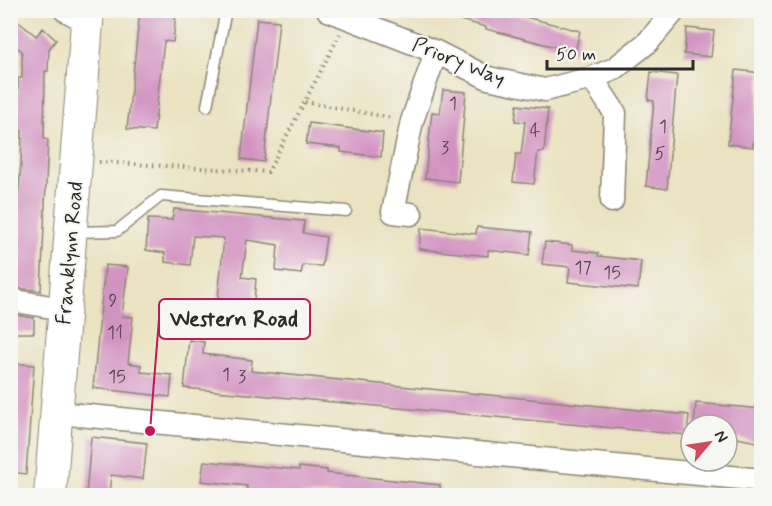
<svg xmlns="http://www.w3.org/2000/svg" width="772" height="506" viewBox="0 0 772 506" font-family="Mynerve,sans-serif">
  <rect width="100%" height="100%" fill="#f6f6f2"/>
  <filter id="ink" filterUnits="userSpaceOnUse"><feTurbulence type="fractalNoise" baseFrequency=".0167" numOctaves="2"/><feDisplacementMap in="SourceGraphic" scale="12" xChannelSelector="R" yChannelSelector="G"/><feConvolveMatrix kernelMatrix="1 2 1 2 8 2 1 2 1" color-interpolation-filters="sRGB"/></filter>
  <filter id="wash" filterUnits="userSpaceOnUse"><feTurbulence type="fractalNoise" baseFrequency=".008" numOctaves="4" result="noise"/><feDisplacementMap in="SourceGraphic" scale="24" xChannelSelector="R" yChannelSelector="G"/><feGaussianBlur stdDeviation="1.35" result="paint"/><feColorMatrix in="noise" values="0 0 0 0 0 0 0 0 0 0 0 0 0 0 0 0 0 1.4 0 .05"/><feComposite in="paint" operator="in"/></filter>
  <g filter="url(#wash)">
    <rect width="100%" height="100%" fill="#eae2c0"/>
    <g id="blocks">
      <path fill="#d393c1" d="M140,10L176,13L173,42L164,41L154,131L127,129Z
        M445,10H498L580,31L575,52L486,29V27L445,16Z
        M10,15L36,36L43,28L56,40L49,49L48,71H45L44,139L48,140L41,291L10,287V245H14L21,164L22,131H16L17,118L18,78H22V51L10,42Z
        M257,19L279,21L264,162L241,159Z
        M687,28L714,31L711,57L684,54Z
        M736,70L761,73L753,147L728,144Z
        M651,72L677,75L667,189L646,186L654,101L648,100Z
        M443,90L466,92L458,182L425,178L432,112L440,113Z
        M517,105L548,109L544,152H538L534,184L513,182L516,154H521L525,122L515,121Z
        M309,123L383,133L381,157L341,152V148L306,144Z
        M174,209L304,221L303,233L326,237L322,266L303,265L301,274L276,271L278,245L247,240L242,277L256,279L253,312L217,308L224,238L193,236L190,265L165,262V253L146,250L148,219L172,220Z
        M477,227L532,232L529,255L488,250V256L419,249L421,228L476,234Z
        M545,242L572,245V250L598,253V256L641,261L638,289L568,282L570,267L542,264Z
        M105,265L128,267L122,316L133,317L128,363L141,365V372L172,375L170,397L93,388Z
        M10,314L34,318V333H10Z
        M189,340L204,342L203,354L252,360L251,371L689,415L687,435L184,388Z
        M10,363L34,365L26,474L10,472Z
        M696,403L762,409V443L727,436V425H694Z
        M91,437L147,443L143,479L111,475L109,495H86Z
        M204,461L299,470V467L327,470V473L440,485V495H246L247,486L201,481Z"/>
    </g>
  </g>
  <g filter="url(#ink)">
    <use href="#blocks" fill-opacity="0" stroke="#8a8676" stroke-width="1.5"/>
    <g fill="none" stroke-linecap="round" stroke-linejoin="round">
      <g stroke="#8a8676" stroke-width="13">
        <path id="service" d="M207,106L226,10
          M75,232L117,231L161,196L346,211"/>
      </g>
      <g stroke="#8a8676" stroke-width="25">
        <path id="minor" d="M65,10L86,21
          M328,10L436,52L488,78L545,90L592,78L614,69L648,42L675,10
          M592,78L615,113L612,201
          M411,214L393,212L412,121L436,52
          M10,300L63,309
          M58,413L762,480"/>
      </g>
      <g stroke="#8a8676" stroke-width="34">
        <path id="secondary" d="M50,496L88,10"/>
      </g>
      <path stroke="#8a8676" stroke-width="4" stroke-dasharray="1.5 4.5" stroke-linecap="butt" d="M305,102L393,118
        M99,162L268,172L340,34"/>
      <use href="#service" stroke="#fff" stroke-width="10"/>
      <use href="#minor" stroke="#fff" stroke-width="22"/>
      <use href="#secondary" stroke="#fff" stroke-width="32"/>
    </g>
  </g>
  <g text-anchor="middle" stroke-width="4.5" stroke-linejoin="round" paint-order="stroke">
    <g font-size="18" fill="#554550">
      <text x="453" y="109">1</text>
      <text x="663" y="132">1</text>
      <text x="535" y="136">4</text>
      <text x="445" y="153">3</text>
      <text x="660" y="159">5</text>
      <text x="583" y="273">17</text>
      <text x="612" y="278">15</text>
      <text x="113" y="306">9</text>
      <text x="115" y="338">11</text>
      <text x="226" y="380">1</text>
      <text x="117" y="382">15</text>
      <text x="242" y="382">3</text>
    </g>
    <g font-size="21" fill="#2b2b2b" stroke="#f6f6f2">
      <text transform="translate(459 61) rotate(22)" y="7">Priory Way</text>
      <text transform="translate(69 253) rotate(-85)" y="7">Franklynn Road</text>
    </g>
  </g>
  <path fill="none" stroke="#c2185b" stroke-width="2" d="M150 431L159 319"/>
  <circle fill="#c2185b" stroke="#f6f6f2" stroke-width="2" cx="150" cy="431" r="6"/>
  <rect fill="#f6f6f2" stroke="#c2185b" stroke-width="2" x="159" y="299" width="151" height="40" rx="6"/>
  <g font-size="22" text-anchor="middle" font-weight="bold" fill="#2b2b2b">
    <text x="234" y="326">Western Road</text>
  </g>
  <rect width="772" height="506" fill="none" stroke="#f6f6f2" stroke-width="36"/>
  <g transform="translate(709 443) rotate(61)"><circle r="28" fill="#f6f6f2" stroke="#a5a5a2" stroke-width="1.5"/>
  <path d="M0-4.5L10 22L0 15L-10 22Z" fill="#d1495b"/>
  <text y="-9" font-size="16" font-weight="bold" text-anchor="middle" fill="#2b2b2b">N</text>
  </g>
  <path d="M547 60v9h146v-9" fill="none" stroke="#2b2b2b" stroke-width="3"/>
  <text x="556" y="60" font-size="18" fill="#2b2b2b" stroke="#f6f6f2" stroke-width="4.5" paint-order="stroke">50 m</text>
</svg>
